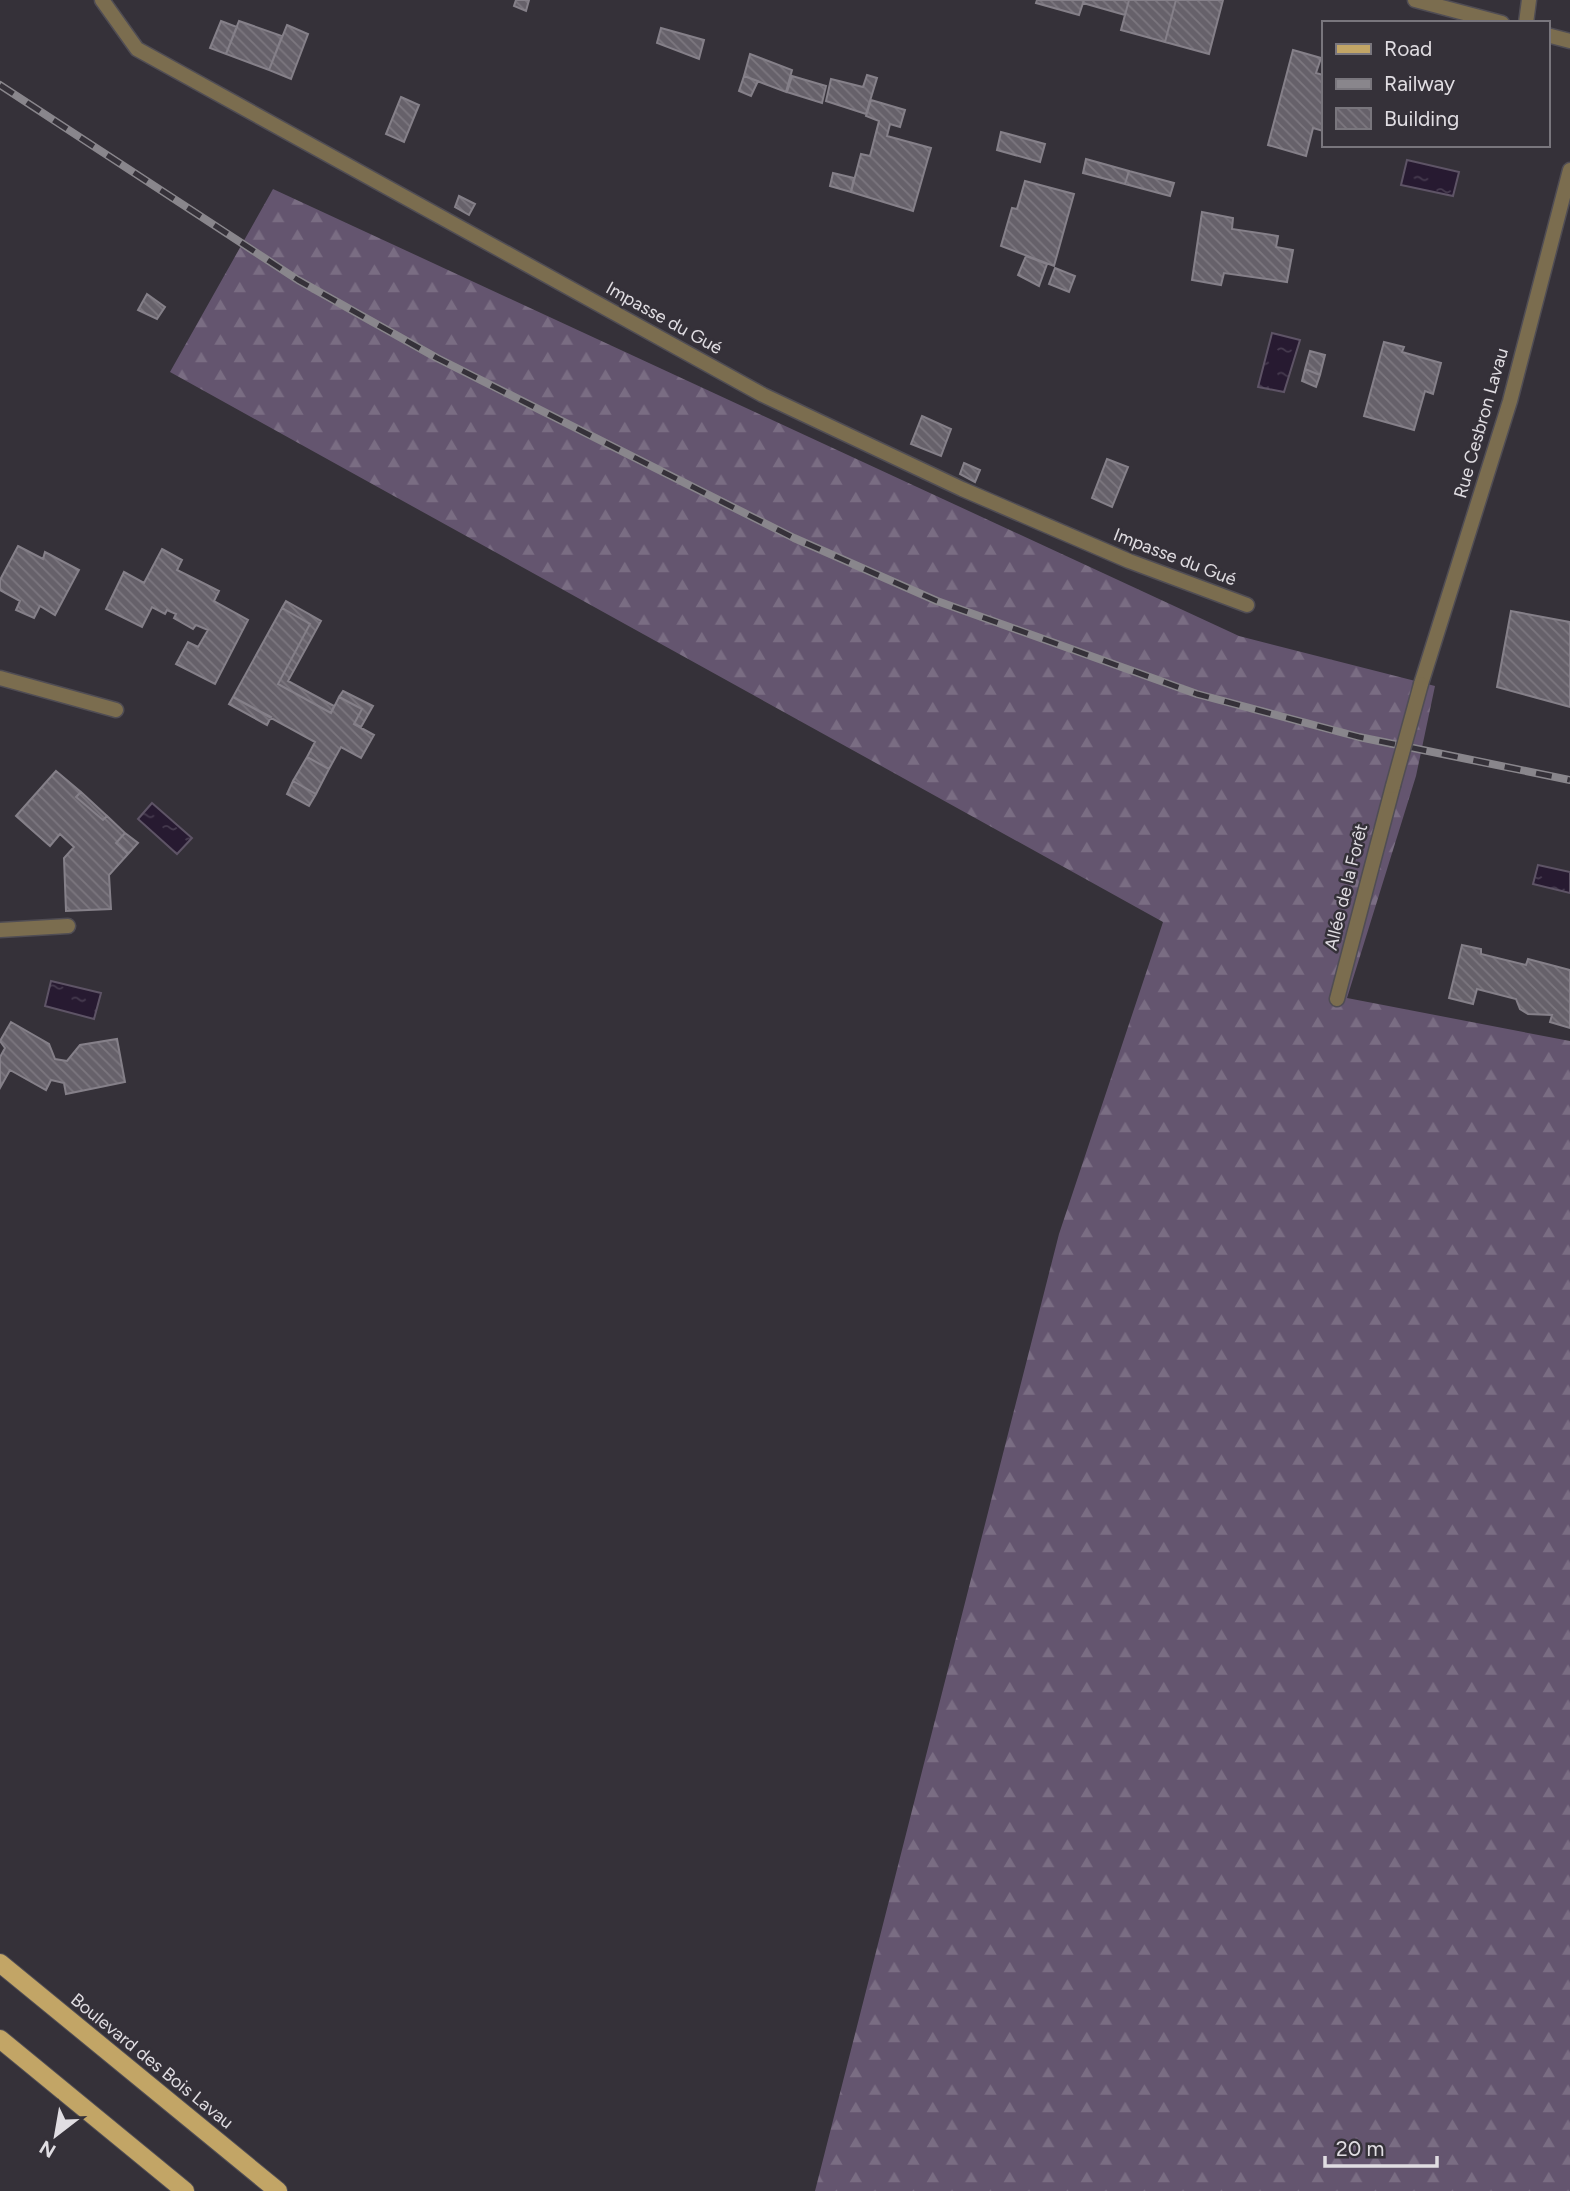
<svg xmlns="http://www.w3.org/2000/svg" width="1570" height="2191" viewBox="0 0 1570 2191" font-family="Figtree,sans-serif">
  <defs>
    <pattern id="forest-firs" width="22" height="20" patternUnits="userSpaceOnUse" patternTransform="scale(1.75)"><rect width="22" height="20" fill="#64556f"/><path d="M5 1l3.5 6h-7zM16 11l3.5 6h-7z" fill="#7a6d83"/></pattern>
    <pattern id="water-ripples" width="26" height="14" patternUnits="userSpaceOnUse" patternTransform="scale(1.75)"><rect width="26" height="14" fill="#271a31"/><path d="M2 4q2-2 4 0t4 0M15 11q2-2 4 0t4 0" fill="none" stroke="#463b4f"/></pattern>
    <pattern id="building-back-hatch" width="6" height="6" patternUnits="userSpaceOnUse" patternTransform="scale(1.75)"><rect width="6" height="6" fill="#66616a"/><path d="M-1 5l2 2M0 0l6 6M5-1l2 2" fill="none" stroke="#7c777f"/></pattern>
  </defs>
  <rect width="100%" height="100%" fill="#353139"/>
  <path fill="url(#forest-firs)" d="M273,189L1239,636L1435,686L1416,776L1347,998L1570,1041V2191H815L1059,1234L1163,922L170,372Z"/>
  <path fill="url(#water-ripples)" stroke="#5e5466" stroke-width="2" d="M1407,160L1459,172L1453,196L1401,185Z
    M1272,333L1300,340L1284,392L1258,387Z
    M152,803L192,838L177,854L138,819Z
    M1538,865L1570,872V893L1533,884Z
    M51,981L101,993L94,1019L45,1006Z"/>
  <path fill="url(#building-back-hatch)" stroke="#858089" stroke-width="2" d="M516,0H529L526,11L514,6Z
    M1037,0H1084L1079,15L1036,3Z
    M1084,0H1129L1125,15L1083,3Z
    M1129,0H1176L1165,42L1121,30Z
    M1176,0H1223L1209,54L1165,42Z
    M221,21L237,27L226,54L210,48Z
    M239,21L282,36L269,70L226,54Z
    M287,25L308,34L291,79L269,70Z
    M661,28L704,40L699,59L657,43Z
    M1293,50L1321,58L1316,73L1323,75V131L1313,128L1306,156L1268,145Z
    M750,54L792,70L786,92L744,76Z
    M867,75L877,78L866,114L826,101L831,79L863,87Z
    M744,76L758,81L751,96L739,91Z
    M792,76L826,86L822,103L787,92Z
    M401,97L419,105L404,142L386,134Z
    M871,100L905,110L900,127L890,124L887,136L931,148L913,211L851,192L861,154L870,156L879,121L866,116Z
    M1001,132L1045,144L1040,162L997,150Z
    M1086,159L1129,171L1125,184L1083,173Z
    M1129,171L1174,183L1170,196L1125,184Z
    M833,173L854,178L851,192L830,186Z
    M1025,181L1074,194L1054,266L1001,246L1012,208L1017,209Z
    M459,196L475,204L469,215L455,207Z
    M1202,212L1233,218L1232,229L1278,236L1276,247L1293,250L1287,282L1224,273L1221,285L1192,280Z
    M1026,256L1047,264L1039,286L1018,275Z
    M1055,268L1075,276L1069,292L1049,284Z
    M147,294L165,307L157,319L138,310Z
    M1384,342L1404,347L1402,352L1441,363L1433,394L1425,391L1414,430L1364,416Z
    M1310,351L1325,355L1320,375L1305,369Z
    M1305,369L1320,375L1316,387L1302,381Z
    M922,416L951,429L941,456L911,444Z
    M1107,459L1128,467L1112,507L1092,498Z
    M964,463L980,470L975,482L960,474Z
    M18,546L43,559L45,552L79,570L55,615L40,606L34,618L16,610L20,601L0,590V580Z
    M162,549L182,560L177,570L219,591L214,601L248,620L215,684L176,664L188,642L198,647L208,630L196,625L193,629L174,618L176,614L167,610L165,614L152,607L142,627L106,609L124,572L144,583Z
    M286,601L321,621L288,681L334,706L331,713L278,684L310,624L282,608Z
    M282,608L310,624L278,684L331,713L339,697L362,709L354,724L374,735L361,758L341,747L329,769L307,757L315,742L233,697Z
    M1511,611L1570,622V707L1497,687Z
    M343,691L373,706L361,727L354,724L362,709L339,697Z
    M233,697L271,717L267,725L229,704Z
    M307,757L329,769L316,794L293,781Z
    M56,771L81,792L76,797L103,820L107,816L125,833L116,843L128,854L109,875L111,909L66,911L64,858L74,847L60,834L50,846L16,816Z
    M293,781L316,794L309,806L287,794Z
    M81,792L107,816L103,820L76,797Z
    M125,833L138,843L128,854L116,843Z
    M1462,945L1481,949V954L1526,965L1528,959L1570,970V1028L1550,1022L1552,1015L1528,1014L1520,1009L1516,999L1477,989L1473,1004L1449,998Z
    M11,1022L49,1044L55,1059L67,1061L80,1045L117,1039L125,1082L66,1094L64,1083L51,1080L46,1090L10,1070L0,1088V1057L5,1048L0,1041Z"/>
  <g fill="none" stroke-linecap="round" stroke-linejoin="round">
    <g stroke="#504d54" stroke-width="17">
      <path id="lane" d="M102,0L137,49L763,395L962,489L1129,561L1247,605"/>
    </g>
    <g stroke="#504d54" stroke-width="17">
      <path id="street" d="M1415,0L1502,23
        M1526,23L1529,0
        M1547,35L1570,41
        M0,678L116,710
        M1421,684L1510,401L1570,170
        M0,930L68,926
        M1337,999L1393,786"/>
    </g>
    <g stroke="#504d54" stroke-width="20">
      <path id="primary" d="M0,1963L278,2191
        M0,2039L185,2191"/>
    </g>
    <use href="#lane" stroke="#7b6d4f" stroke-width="14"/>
    <use href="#street" stroke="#7b6d4f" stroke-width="14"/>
    <use href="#primary" stroke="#c2a566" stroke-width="18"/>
    <g stroke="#89868c" stroke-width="8">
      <path id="rail" d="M0,85L298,280L437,358L794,538L937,601L1197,694L1359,737L1570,780"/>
    </g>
    <use href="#rail" stroke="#353139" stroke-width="5" stroke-dasharray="16" stroke-linecap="butt"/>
    <g stroke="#504d54" stroke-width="17" stroke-linecap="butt">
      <path id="street-bridge" d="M1393,786L1421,684"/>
    </g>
    <use href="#street-bridge" stroke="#7b6d4f" stroke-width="14"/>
  </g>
  <g text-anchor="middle" stroke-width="5" stroke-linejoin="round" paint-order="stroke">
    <g font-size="18" fill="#e0dde2" stroke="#353139">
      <text transform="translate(664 318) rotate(29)" y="6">Impasse du Gué</text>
      <text transform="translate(1481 423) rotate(-74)" y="6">Rue Cesbron Lavau</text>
      <text transform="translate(1175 557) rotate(21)" y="6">Impasse du Gué</text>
      <text transform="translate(1346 887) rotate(-76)" y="6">Allée de la Forêt</text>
      <text transform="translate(152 2061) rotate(39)" y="6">Boulevard des Bois Lavau</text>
    </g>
  </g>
  <rect x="1322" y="21" width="228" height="126" fill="#353139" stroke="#79767d" stroke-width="2"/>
  <rect x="1336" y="44" width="35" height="10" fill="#c2a566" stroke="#79767d" stroke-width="2"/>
  <text x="1384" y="56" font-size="21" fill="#e0dde2">Road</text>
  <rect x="1336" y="79" width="35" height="10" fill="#89868c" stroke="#79767d" stroke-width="2"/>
  <text x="1384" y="91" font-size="21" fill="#e0dde2">Railway</text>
  <rect x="1336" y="108" width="35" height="21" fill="url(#building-back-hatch)" stroke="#79767d" stroke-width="2"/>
  <text x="1384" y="126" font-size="21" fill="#e0dde2">Building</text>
  <g transform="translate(56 2135) rotate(211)" stroke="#353139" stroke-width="5" paint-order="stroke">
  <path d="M0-5L12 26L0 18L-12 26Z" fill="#e0dde2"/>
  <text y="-10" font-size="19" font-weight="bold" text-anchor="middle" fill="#e0dde2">N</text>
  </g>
  <path d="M1325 2156v10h112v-10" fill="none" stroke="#e0dde2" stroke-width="3.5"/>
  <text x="1336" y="2156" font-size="21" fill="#e0dde2" stroke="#353139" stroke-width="5" paint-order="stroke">20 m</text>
</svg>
